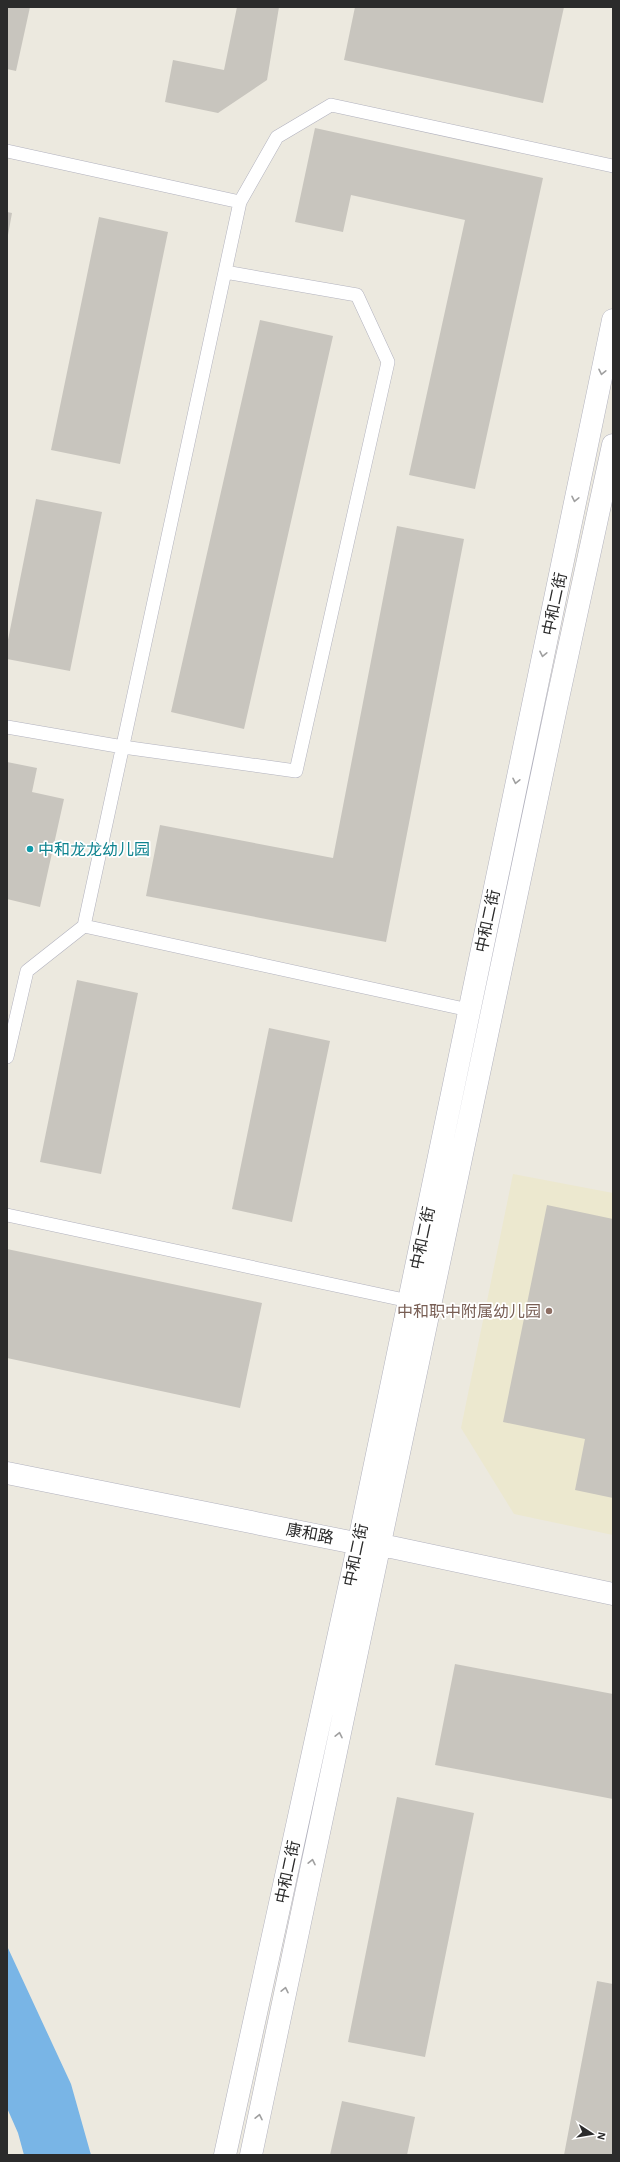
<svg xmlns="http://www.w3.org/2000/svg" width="620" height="2162" viewBox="0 0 620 2162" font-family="'Alegreya Sans','Noto Sans SC',sans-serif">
  <rect width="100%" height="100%" fill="#ece9df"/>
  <path fill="#ece8cf" d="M513,1174L613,1193V1535L514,1514L461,1428Z"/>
  <path fill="#79b5e6" d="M7,1946L71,2084L91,2155H24L18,2133L7,2108Z"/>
  <path fill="#c8c5be" d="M7,7H30L16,71L7,69Z
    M237,7H279L267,80L218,113L165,102L173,60L224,70Z
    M355,7H564L543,103L344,60Z
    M315,128L543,178L475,489L409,475L465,220L351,195L343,232L295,222Z
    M7,212L12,213L8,235H7Z
    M99,217L168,232L120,464L51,450Z
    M260,320L333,336L244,729L171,712Z
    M36,499L102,512L70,671L7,659V645Z
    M397,526L464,539L386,942L146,896L160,825L333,858Z
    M7,762L37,768L32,792L64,799L40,907L7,899Z
    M77,980L138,993L101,1174L40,1162Z
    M269,1028L330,1041L292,1222L232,1209Z
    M547,1205L613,1219V1498L575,1490L585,1439L503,1422Z
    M7,1249L262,1303L240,1408L7,1358Z
    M455,1664L613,1694V1799L435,1765Z
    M397,1797L474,1813L425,2057L348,2042Z
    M597,1981L613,1984V2155H564Z
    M342,2101L415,2117L407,2155H330Z"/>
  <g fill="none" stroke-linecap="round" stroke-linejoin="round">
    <g stroke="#b2b2be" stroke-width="14">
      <path id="lane" d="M7,151L240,202
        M7,727L123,747L296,771L388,362L357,295L225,272
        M84,926L469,1010
        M7,1057L27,971L84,926L240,202L277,137L331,105L613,166
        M7,1215L409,1301"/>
    </g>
    <g stroke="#b2b2be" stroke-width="23">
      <path id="secondary" d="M7,1473L370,1546L391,1547L613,1594
        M225,2155L354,1565L613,320
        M251,2155L557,703L613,445"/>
    </g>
    <use href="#lane" stroke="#fff" stroke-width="13"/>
    <use href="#secondary" stroke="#fff" stroke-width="22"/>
  </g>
  <defs><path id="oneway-chevron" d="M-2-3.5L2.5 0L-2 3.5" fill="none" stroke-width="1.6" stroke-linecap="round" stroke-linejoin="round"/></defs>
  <g stroke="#a0a0a0">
    <use href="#oneway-chevron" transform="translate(602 372) rotate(102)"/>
    <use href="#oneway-chevron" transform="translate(575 499) rotate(102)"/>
    <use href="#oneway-chevron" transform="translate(543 654) rotate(102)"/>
    <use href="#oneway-chevron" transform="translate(516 781) rotate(102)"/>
    <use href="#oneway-chevron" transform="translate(339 1735) rotate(-78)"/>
    <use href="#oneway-chevron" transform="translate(312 1862) rotate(-78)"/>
    <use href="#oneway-chevron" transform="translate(285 1990) rotate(-78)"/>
    <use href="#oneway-chevron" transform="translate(259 2117) rotate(-78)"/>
  </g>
  <circle fill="#0f9aa8" stroke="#fff" stroke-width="1.5" cx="30" cy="849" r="4"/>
  <circle fill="#8d6e63" stroke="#fff" stroke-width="1.5" cx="549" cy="1311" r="4"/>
  <g text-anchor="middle" stroke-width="3.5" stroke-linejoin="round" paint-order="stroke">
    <g font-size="16" fill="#2b2b2b" stroke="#fff">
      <text transform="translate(554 604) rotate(-78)" y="6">中和二街</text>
      <text transform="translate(487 921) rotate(-78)" y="6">中和二街</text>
      <text transform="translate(422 1238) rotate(-78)" y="6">中和二街</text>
      <text transform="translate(310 1533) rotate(11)" y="6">康和路</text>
      <text transform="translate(355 1555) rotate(-78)" y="6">中和二街</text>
      <text transform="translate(287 1872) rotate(-78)" y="6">中和二街</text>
    </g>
    <g font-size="16" fill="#0d838f" stroke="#fff" text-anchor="start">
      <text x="38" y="855">中和龙龙幼儿园</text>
    </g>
    <g font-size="16" fill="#785e54" stroke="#fff" text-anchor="end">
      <text x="541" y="1317">中和职中附属幼儿园</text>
    </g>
  </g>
  <rect width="620" height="2162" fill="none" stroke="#2b2b2b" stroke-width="16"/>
  <g transform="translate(592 2134) rotate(102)" stroke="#ffffff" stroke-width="3" paint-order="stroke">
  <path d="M0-3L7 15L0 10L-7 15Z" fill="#2b2b2b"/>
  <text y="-6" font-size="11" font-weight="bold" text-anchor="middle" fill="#2b2b2b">N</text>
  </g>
</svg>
